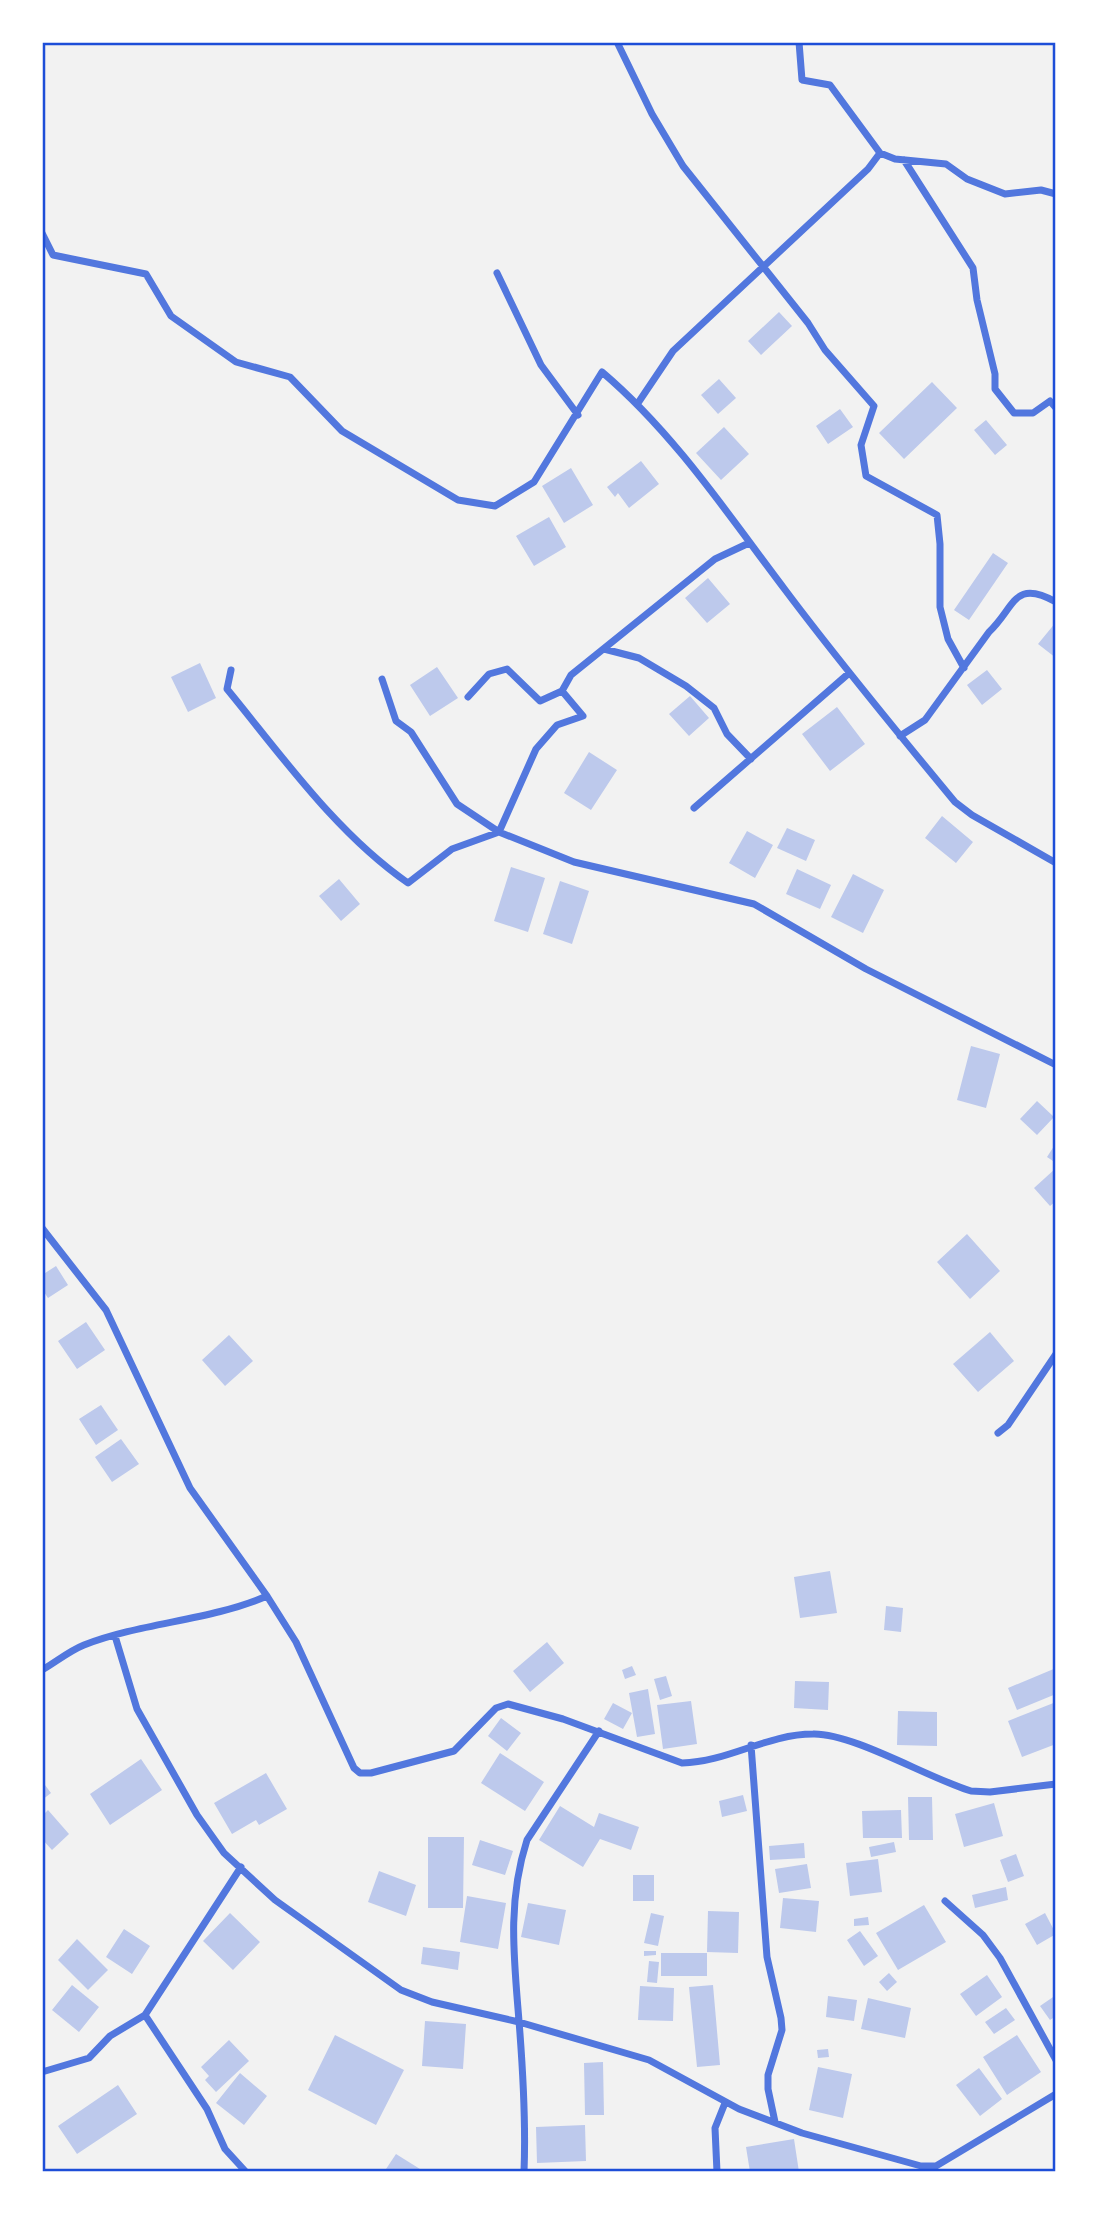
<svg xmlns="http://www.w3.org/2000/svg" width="1098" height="2214" viewBox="0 0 1098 2214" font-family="'Sofia Sans Condensed',sans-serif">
  <rect width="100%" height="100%" fill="#f2f2f2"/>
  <path fill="#bdc9ec" d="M779,312L792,326L761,355L748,341Z
    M719,379L736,398L718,414L701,395Z
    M932,382L957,408L904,459L879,433Z
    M840,409L853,427L828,444L816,426Z
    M986,420L1007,445L995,455L974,430Z
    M724,427L749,454L721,480L696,453Z
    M641,461L659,484L629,508L618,493L615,497L607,487Z
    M571,468L593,505L564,523L542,486Z
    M549,517L566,547L534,566L516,536Z
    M993,553L1008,563L969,620L954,610Z
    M708,578L730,604L707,623L685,598Z
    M1056,622V658L1038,644Z
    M200,663L216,698L188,712L171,677Z
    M437,667L458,698L430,716L410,685Z
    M987,670L1002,689L982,705L967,685Z
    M690,696L709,718L689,736L669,714Z
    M837,707L865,744L830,771L802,734Z
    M589,752L617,770L591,810L564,793Z
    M942,816L973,842L956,863L925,838Z
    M787,828L815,840L806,861L777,848Z
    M747,831L773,845L755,878L729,863Z
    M511,867L545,878L528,932L494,921Z
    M797,869L831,885L820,909L786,894Z
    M853,874L884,890L863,933L831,917Z
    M339,879L360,904L341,921L319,896Z
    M560,881L589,891L572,944L543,934Z
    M971,1046L1000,1054L986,1108L957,1100Z
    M1037,1101L1054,1117L1037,1135L1020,1119Z
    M1056,1143V1163L1047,1157Z
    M1056,1168V1201L1050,1206L1034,1188Z
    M967,1234L1000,1271L970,1299L937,1262Z
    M56,1266L68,1285L48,1298L42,1289V1275Z
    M86,1322L105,1350L77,1369L58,1341Z
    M990,1332L1014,1361L978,1392L953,1364Z
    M229,1335L253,1361L225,1386L202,1360Z
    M101,1405L118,1430L96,1445L79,1419Z
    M121,1439L139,1464L112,1482L95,1457Z
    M830,1571L837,1613L800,1618L794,1577Z
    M886,1606L903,1608L901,1632L884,1630Z
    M547,1642L564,1663L530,1692L513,1671Z
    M632,1666L636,1675L625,1679L622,1670Z
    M1056,1668V1694L1017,1710L1008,1688Z
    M666,1676L672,1696L660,1700L654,1679Z
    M795,1681L829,1682L828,1710L794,1708Z
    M648,1689L655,1734L637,1737L629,1693Z
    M691,1701L697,1744L663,1749L657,1705Z
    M1056,1702V1744L1022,1757L1008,1721Z
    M613,1703L632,1713L623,1729L604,1719Z
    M898,1711L937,1712V1746L897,1745Z
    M501,1718L521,1733L507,1751L488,1736Z
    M500,1753L544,1782L525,1811L481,1783Z
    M141,1759L162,1790L110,1825L90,1794Z
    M266,1773L287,1809L259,1825L256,1820L232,1834L214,1803Z
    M42,1781L51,1793L42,1800Z
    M743,1795L747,1811L722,1817L719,1801Z
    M908,1797H932L933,1840H909Z
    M994,1803L1003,1836L964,1847L955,1814Z
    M560,1806L594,1827L599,1813L639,1827L631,1850L600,1839L583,1867L539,1840Z
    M48,1810L69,1834L52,1850L42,1839V1816Z
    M901,1810L902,1838H863L862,1811Z
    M428,1837H464L463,1908H428Z
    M480,1840L513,1851L505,1875L472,1865Z
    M894,1842L896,1852L871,1857L869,1847Z
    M804,1843L805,1858L770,1860L769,1846Z
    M1016,1854L1024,1876L1008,1882L1000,1860Z
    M878,1859L882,1892L850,1896L846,1863Z
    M807,1864L811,1888L779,1893L775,1869Z
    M379,1871L416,1885L406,1916L368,1902Z
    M633,1875H654V1901H633Z
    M1006,1887L1008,1900L975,1908L972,1895Z
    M467,1896L506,1903L498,1949L460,1942Z
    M783,1898L819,1901L816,1932L780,1928Z
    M528,1903L566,1910L559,1945L521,1937Z
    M924,1905L946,1942L898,1970L876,1933Z
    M708,1911L739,1912L738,1953L707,1952Z
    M230,1913L260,1942L233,1970L203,1941Z
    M651,1913L664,1916L658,1946L644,1943Z
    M1045,1913L1056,1934L1037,1945L1025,1924Z
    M868,1917L869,1925L854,1926V1919Z
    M124,1929L150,1946L132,1974L106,1957Z
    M860,1931L878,1956L864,1966L847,1940Z
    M77,1939L108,1970L88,1990L58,1960Z
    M423,1947L460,1952L458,1970L421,1964Z
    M644,1951H656V1955L644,1956Z
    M661,1953H707V1976H661Z
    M649,1961L659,1962L657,1983L647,1982Z
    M889,1973L897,1982L887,1991L879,1982Z
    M987,1975L1002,1997L976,2016L960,1994Z
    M72,1985L99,2007L79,2032L52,2010Z
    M713,1985L720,2065L697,2067L689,1987Z
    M640,1986L674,1988L673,2021L638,2020Z
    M1056,1995V2016L1050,2020L1040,2006Z
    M828,1996L857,2000L854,2021L826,2017Z
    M868,1998L911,2008L905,2038L861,2029Z
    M1006,2008L1015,2020L994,2034L985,2022Z
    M425,2021L466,2024L463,2069L422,2066Z
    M335,2035L404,2070L376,2125L308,2090Z
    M1017,2035L1041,2072L1007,2095L983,2057Z
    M229,2040L249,2061L216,2092L205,2080L209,2076L201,2067Z
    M828,2049L829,2057L818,2058L817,2050Z
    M603,2062L604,2115H585L584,2063Z
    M818,2067L852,2074L843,2118L809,2110Z
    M979,2068L1002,2099L980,2116L956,2085Z
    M240,2073L267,2096L244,2125L216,2103Z
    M118,2085L137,2114L77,2154L58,2126Z
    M585,2125L586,2161L537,2163L536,2127Z
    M794,2139L799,2172H750L746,2147Z
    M396,2154L420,2169L418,2172H384Z"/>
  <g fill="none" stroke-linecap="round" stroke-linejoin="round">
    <path stroke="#5277de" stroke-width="7" d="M617,42L652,114L683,166L808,323L825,350L874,406L861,445L866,476L937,515L940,544V607L948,639L964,668
      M880,153L895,159L946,164L967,179L1005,194L1041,190L1056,194
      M904,160L973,268L977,300L995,374V389L1014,413H1033L1050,401L1056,408
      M42,233L53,255L146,274L171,316L236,362L290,377L342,431L458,500L495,506L534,482L602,372C675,434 729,516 786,591C840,663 897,732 955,802L972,815L1056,863
      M497,273L541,365L578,415
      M638,403L673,351L868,169L880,153L830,85L802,80L799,42
      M604,649L639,658L686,686L714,708L727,734L751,759
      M231,670L227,689C282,756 336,833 408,883L452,849L499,832L574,862L754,904L866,969L1056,1065
      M382,679L396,721L411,732L457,804L499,832L536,749L557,725L583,716L562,691L571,675L715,559L749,543
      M468,697L489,674L507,669L540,701L562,691
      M900,736L925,720L989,632C1015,608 1013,578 1056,602
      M694,808L848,674
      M42,1228L106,1310L190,1488L267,1596L296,1642L354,1768L360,1773H371L454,1751L496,1708L508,1704L563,1719L682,1763C728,1762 767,1734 813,1734C853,1733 928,1778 971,1791L990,1792L1056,1784
      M998,1433L1008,1425L1056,1354
      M115,1636L137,1709L197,1815L224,1853L275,1900L401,1990L432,2002L519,2022L649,2060L739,2109L802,2133L921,2166H936L1056,2094
      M42,1670C56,1662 69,1651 84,1645C143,1622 209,1621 267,1596
      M751,1745L767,1957L781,2018L782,2030L768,2075V2089L775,2122
      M945,1901L983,1935L1000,1958L1056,2060
      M145,2015L207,2109L225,2149L246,2172
      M42,2072L89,2058L110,2036L145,2015L241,1867
      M524,2172C526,2122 523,2071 519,2021C514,1958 507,1902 527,1840L599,1731
      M717,2172L715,2128L725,2103"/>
  </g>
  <rect width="1098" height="2214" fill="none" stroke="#ffffff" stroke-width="88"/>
  <rect x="44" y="44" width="1010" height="2126" fill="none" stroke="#1d4ed8" stroke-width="2.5"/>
</svg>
